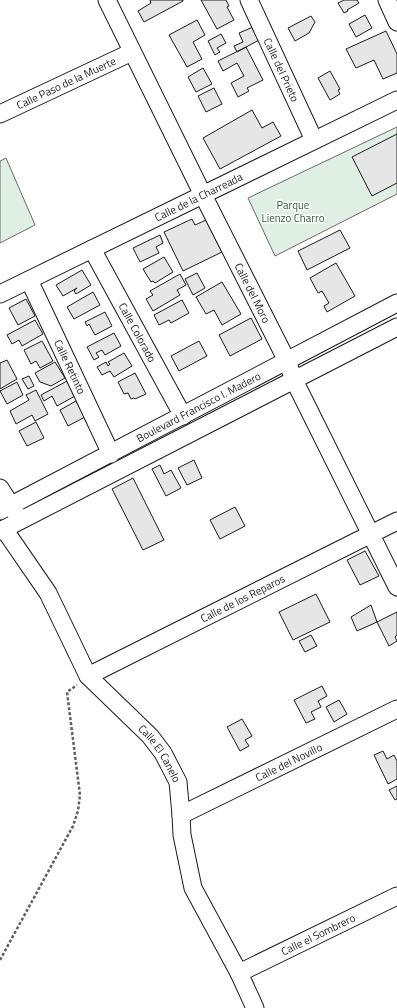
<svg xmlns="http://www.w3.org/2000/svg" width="397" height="1008" viewBox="0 0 397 1008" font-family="'Titillium Web',sans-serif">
  <rect width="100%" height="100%" fill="#fff"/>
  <path fill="#e0efe3" stroke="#6a6a6a" d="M397,127V194L275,256L248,198Z
    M6,158L35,225L0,243V161Z"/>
  <path fill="#e6e6e6" stroke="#1a1a1a" d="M150,0H183V1L144,22L138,11L151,3Z
    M201,0H226L229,6L227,7L234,20L217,29Z
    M344,0H357L359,3L347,10L348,11L344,13L338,3Z
    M365,15L372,28L356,37L349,24Z
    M311,16L315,22L309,33L295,41L288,28Z
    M197,20L205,35L193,42L202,59L187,67L169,35Z
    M253,27L259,40L237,52L234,46L243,42L239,33Z
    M386,31L397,54V73L383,79L374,60L356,68L346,49Z
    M221,34L226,43L217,48L220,52L215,55L208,41Z
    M246,47L263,80L247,88L249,91L238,97L231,83L244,76L237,63L223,71L218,61Z
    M203,68L212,84L196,92L188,77Z
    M330,71L340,89L338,90L340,94L330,100L318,78Z
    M214,88L222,104L206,112L198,96Z
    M252,110L262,128L273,122L281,136L220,169L203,138Z
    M397,134V183L372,196L352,157Z
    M192,219L195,225L206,220L222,252L183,271L164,232Z
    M340,230L350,248L307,270L298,251Z
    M160,235L163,243L156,247L159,253L140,262L133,248Z
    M164,257L173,272L155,283L153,281L151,282L143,269Z
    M336,263L355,296L327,312L324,306L329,303L322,291L318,293L310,278Z
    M82,270L91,285L76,294L74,291L77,288L63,296L56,285Z
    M197,273L205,288L193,295L185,279Z
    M180,274L186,285L177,290L180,295L153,311L146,299L153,295L150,291Z
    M222,282L241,314L222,325L214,310L206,314L196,297Z
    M93,292L100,305L74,319L67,307Z
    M26,299L35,316L18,325L9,308Z
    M182,300L189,313L171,323L169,320L159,325L154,315Z
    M105,312L112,326L95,335L89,324L87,326L85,322Z
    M251,318L262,339L230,356L219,335Z
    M35,320L43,334L22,346L19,340L12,344L7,335Z
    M114,333L121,346L105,355L102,350L96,353L99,357L94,360L87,347Z
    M42,341L53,361L40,368L36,361L31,364L24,350Z
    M199,341L207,356L179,371L171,356Z
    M124,353L132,366L114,377L110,371L102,375L97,367L106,362L108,366L110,364L108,362Z
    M7,360L17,379L0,389V363Z
    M55,362L65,378L51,386L40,382L35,373Z
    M135,373L146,394L135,399L134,398L131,399L128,393L124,394L118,382Z
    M29,376L34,386L28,389L22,379Z
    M67,381L75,396L57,406L52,396L44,401L41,395Z
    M17,382L23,395L7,404L0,391Z
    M36,390L48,414L35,421L32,415L16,424L10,411L29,400L26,395Z
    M76,401L85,417L68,426L60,410Z
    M36,422L44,438L27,446L19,431Z
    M194,460L202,478L187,485L178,468Z
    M160,465L164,474L171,470L181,488L166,496L152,469Z
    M133,478L164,540L143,550L112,489Z
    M235,507L245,526L220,539L210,520Z
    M365,551L379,576L360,585L347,560Z
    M316,594L330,622L293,640L279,612Z
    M371,605L377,622L357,631L351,617Z
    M397,612V635L395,637L397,641L389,646L377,622Z
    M311,635L317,646L305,652L299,641Z
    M322,686L327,696L318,701L321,707L311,712L315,719L306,723L294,700Z
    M339,700L347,714L334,722L326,707Z
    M242,719L252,736L245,740L249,746L240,751L227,727Z
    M383,751L387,759L394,755L397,761V779L388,784L374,755Z
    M397,786V799L395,800L389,790Z"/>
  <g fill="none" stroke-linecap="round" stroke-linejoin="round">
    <g stroke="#1a1a1a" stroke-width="19">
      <g id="minor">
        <path id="s1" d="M107,0L203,195L287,361L294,380L397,587"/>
        <path id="s2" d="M249,0L314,140"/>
        <path d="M387,0L397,22"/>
        <path id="s3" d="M0,114L132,52"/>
        <path id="s4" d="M92,249L183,416"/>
        <path id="s5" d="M29,280L111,454"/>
        <path id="s6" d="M0,294L397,100"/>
        <path d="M0,488L17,515"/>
        <path id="s7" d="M0,511L397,303"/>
        <path id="s8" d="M4,529L48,593L88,676L150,736L163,753L178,782L181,815L182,835L193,888L239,973L255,1008"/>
        <path d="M0,531L397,327"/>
        <path id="s9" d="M88,676L397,521"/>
        <path id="s10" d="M181,815L397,709"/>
        <path id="s11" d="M239,973L397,896"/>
      </g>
    </g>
    <path stroke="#5f5f5f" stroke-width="2.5" stroke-dasharray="3 2" stroke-linecap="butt" d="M0,960L73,826L78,811L80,795L67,692L77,685"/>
    <use href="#minor" stroke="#fff" stroke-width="17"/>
  </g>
  <g text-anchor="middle" stroke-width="3" stroke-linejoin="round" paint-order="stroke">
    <g font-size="11" fill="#1a1a1a" stroke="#fff">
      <text dy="4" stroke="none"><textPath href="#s2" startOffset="77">Calle del Prieto</textPath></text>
      <text dy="4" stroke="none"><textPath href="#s3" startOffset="73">Calle Paso de la Muerte</textPath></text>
      <text dy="4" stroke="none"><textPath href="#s6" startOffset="221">Calle de la Charreada</textPath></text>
      <text dy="4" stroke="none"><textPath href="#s1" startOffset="327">Calle del Moro</textPath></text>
      <text dy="4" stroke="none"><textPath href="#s4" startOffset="95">Calle Colorado</textPath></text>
      <text dy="4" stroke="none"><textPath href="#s5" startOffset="96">Calle Retinto</textPath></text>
      <text dy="4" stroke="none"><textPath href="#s7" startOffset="224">Boulevard Francisco I. Madero</textPath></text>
      <text dy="4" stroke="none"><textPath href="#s9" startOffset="173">Calle de los Reparos</textPath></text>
      <text dy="4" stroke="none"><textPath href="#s8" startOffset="276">Calle El Canelo</textPath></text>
      <text dy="4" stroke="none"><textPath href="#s10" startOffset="120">Calle del Novillo</textPath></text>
      <text dy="4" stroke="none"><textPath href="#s11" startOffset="88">Calle el Sombrero</textPath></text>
    </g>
    <g font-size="11" fill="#2b5a34" stroke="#fff">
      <text x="293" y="209">Parque<tspan x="293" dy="13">Lienzo Charro</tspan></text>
    </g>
  </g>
</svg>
